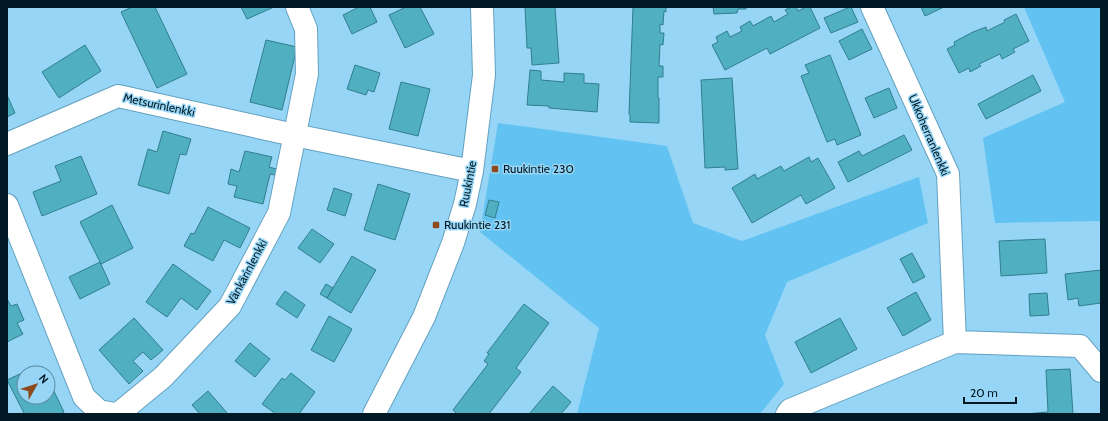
<svg xmlns="http://www.w3.org/2000/svg" width="1108" height="421" viewBox="0 0 1108 421" font-family="Cabin,sans-serif">
  <rect width="100%" height="100%" fill="#96d5f5"/>
  <path fill="#62c3f2" d="M1024,7H1101V221L995,223L983,138L1065,102Z
    M498,123L667,146L693,223L742,241L919,177L928,223L787,282L765,335L784,384L760,414H577L599,328L480,232Z"/>
  <path fill="#50afc0" stroke="#317f8d" d="M132,7H155L187,74L157,88L121,12Z
    M241,7H274L247,19Z
    M359,7H370L377,22L352,34L343,15Z
    M406,7H420L434,34L405,48L389,15Z
    M525,7H555L559,63L532,65L531,48H527Z
    M633,7H666V12L664,11L663,25L660,24V33H664L663,45L660,44L659,66H663V77H658V98H659V123L630,122V115L629,114Z
    M713,7H746V9H738L737,13L714,14Z
    M791,7H796L798,11L806,7H810L820,28L770,54L767,48L725,70L712,45L718,42L716,37L727,31L730,37L742,31L740,27L750,21L753,26L771,16L774,22L788,14L785,10Z
    M850,7H851L858,22L831,33L824,18Z
    M921,7H944L925,16Z
    M1016,14L1029,41L1013,49L1015,52L1002,59L1000,54L979,64L981,66L970,72L969,68L959,73L947,49L955,45L954,42L973,32L986,27L987,31L1005,22L1004,20Z
    M862,29L872,49L849,60L839,41Z
    M266,40L297,47L282,110L250,102Z
    M85,45L101,71L59,98L42,72Z
    M830,55L861,135L837,145L835,139L827,142L801,76L809,73L805,65Z
    M355,65L380,73L374,92L368,90L366,95L347,89Z
    M530,70L541,71V80L564,82V73L584,74V83L599,84L597,112L549,108V106L527,105Z
    M1033,75L1041,91L986,119L978,104Z
    M732,78L738,169L725,170V167L705,168L701,80Z
    M401,82L430,89L418,136L389,129Z
    M889,88L897,108L874,118L865,98Z
    M7,95L15,113L7,117Z
    M163,131L191,139L186,155L180,154L169,194L138,185L148,149L157,152Z
    M904,135L912,150L848,182L838,162L859,151L862,156Z
    M245,151L272,157L269,167L284,171L283,177L270,174L263,204L234,197L237,186L228,184L231,169L239,172Z
    M81,156L97,194L42,216L33,192L61,181L55,166Z
    M809,157L811,162L818,158L835,188L806,204L801,195L752,223L732,188L755,174L757,179L781,166L784,171Z
    M378,184L410,194L395,240L364,230Z
    M334,188L352,194L345,216L327,210Z
    M489,200L499,202L495,218L485,215Z
    M112,205L133,248L101,264L80,222Z
    M208,207L250,228L240,248L224,240L213,261L184,246L191,233L194,234Z
    M312,229L334,244L320,263L298,248Z
    M1045,239L1047,273L1001,276L999,241Z
    M912,253L925,277L913,283L900,259Z
    M352,256L376,270L351,313L327,298Z
    M100,262L110,284L80,299L69,277Z
    M173,264L211,291L197,310L181,298L167,317L146,302Z
    M1101,270V303L1079,306L1078,298L1068,300L1065,274Z
    M326,284L333,288L327,298L320,294Z
    M285,291L305,305L297,318L276,304Z
    M916,292L931,320L903,336L887,308Z
    M1047,293L1049,315L1030,316L1029,294Z
    M7,299L11,306L17,304L24,320L17,323L23,334L7,342Z
    M524,304L549,323L516,368L521,372L489,414H457L453,410L488,364L484,361L489,354L487,353Z
    M329,316L352,329L334,362L311,350Z
    M134,318L163,350L151,360L143,352L133,361L143,371L129,384L99,350Z
    M840,318L857,349L811,373L795,342Z
    M250,343L270,359L255,377L235,361Z
    M42,369L44,373H34Z
    M1070,369L1073,414H1025L1048,412L1046,370Z
    M22,373L24,376V397H48V382L49,384L50,383L64,412L60,414H22L24,413L7,380Z
    M291,373L315,392L299,414H276L262,404L282,378L285,380Z
    M553,386L571,402L561,414H529Z
    M208,391L228,414H200L192,405Z"/>
  <g fill="none" stroke-linecap="round" stroke-linejoin="round">
    <g stroke="#64a1c0" stroke-width="24">
      <path id="minor" d="M872,7L948,174L955,342
        M7,144L118,96L294,135L472,171
        M7,205L84,397L99,411L115,414
        M118,414L163,377L230,306L279,213L307,74L306,29L297,7
        M374,414L424,317L453,243L465,204L472,171L484,75L482,7
        M787,414L790,410L955,342L1080,346L1101,371"/>
    </g>
    <use href="#minor" stroke="#fff" stroke-width="22"/>
  </g>
  <g fill="#8e4a1c" stroke="#96d5f5" stroke-width="1.5">
    <rect x="491" y="165" width="8" height="8" rx="2"/>
    <rect x="432" y="221" width="8" height="8" rx="2"/>
  </g>
  <g text-anchor="middle" stroke-width="3" stroke-linejoin="round" paint-order="stroke">
    <g font-size="12" fill="#011924" stroke="#96d5f5">
      <text transform="translate(159 105) rotate(12)" y="4">Metsurinlenkki</text>
      <text transform="translate(929 135) rotate(67)" y="4">Ukkoherranlenkki</text>
      <text transform="translate(468 184) rotate(-79)" y="4">Ruukintie</text>
      <text transform="translate(247 272) rotate(-62)" y="4">Vänkärinlenkki</text>
    </g>
    <g font-size="12" fill="#011924" stroke="#96d5f5" text-anchor="start">
      <text x="503" y="173">Ruukintie 230</text>
      <text x="444" y="229">Ruukintie 231</text>
    </g>
  </g>
  <rect width="1108" height="421" fill="none" stroke="#011924" stroke-width="16"/>
  <g transform="translate(36 385) rotate(51)"><circle r="19" fill="#96d5f5" stroke="#5a8aa1"/>
  <path d="M0-3L7 15L0 10L-7 15Z" fill="#8e4a1c"/>
  <text y="-6" font-size="11" font-weight="bold" text-anchor="middle" fill="#011924">N</text>
  </g>
  <path d="M964 397v6h52v-6" fill="none" stroke="#011924" stroke-width="2"/>
  <text x="970" y="397" font-size="12" fill="#011924" stroke="#96d5f5" stroke-width="3" paint-order="stroke">20 m</text>
</svg>
